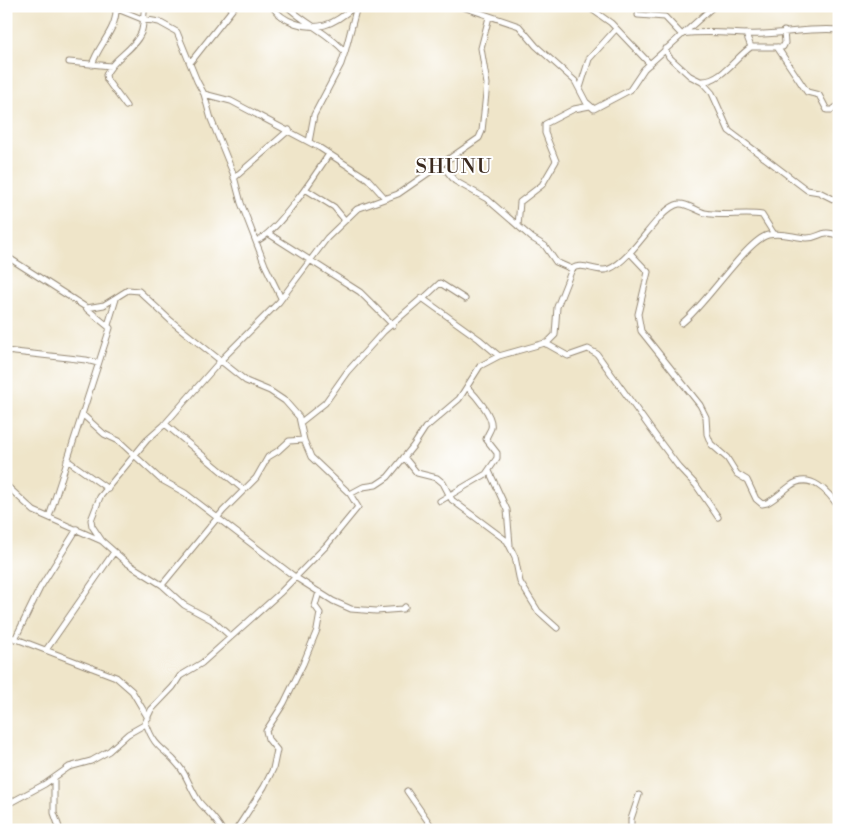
<svg xmlns="http://www.w3.org/2000/svg" width="845" height="836" viewBox="0 0 845 836" font-family="'Libre Bodoni',serif">
  <rect width="100%" height="100%" fill="#fff"/>
  <filter id="ink" filterUnits="userSpaceOnUse"><feTurbulence type="fractalNoise" baseFrequency=".02" numOctaves="2"/><feDisplacementMap in="SourceGraphic" scale="10" xChannelSelector="R" yChannelSelector="G"/><feConvolveMatrix kernelMatrix="1 2 1 2 8 2 1 2 1" color-interpolation-filters="sRGB"/></filter>
  <filter id="wash" filterUnits="userSpaceOnUse"><feTurbulence type="fractalNoise" baseFrequency=".0096" numOctaves="4" result="noise"/><feDisplacementMap in="SourceGraphic" scale="20" xChannelSelector="R" yChannelSelector="G"/><feGaussianBlur stdDeviation="1.12" result="paint"/><feColorMatrix in="noise" values="0 0 0 0 0 0 0 0 0 0 0 0 0 0 0 0 0 1.4 0 .05"/><feComposite in="paint" operator="in"/></filter>
  <g filter="url(#wash)">
    <rect width="100%" height="100%" fill="#efe5c9"/>
  </g>
  <g filter="url(#ink)">
    <g fill="none" stroke-linecap="round" stroke-linejoin="round">
      <g stroke="#958874" stroke-width="7">
        <path id="minor" d="M110,6L142,19L159,22L177,32L197,81L204,94L211,119L233,173L241,203L265,265L281,298
          M272,6C282,22 307,30 325,25C336,22 346,14 355,6
          M287,6C305,24 329,33 345,52L341,64L314,115L309,142
          M460,6L519,26L536,46L575,81L586,102L594,109L630,90L644,69L714,6
          M587,6L611,23L650,64
          M638,15L665,17L681,34C706,31 722,33 746,34C777,36 808,27 839,30
          M746,34L751,47
          M777,47L807,92L819,95L827,110H832L839,105
          M665,49L669,57L690,76L702,82L712,93L729,131L807,190L819,192L839,202
          M345,52L357,6
          M69,62L111,66
          M190,63L235,6
          M92,65C98,45 116,31 116,10
          M702,81C721,82 736,57 751,47H783L785,43L784,31
          M580,88L589,59L615,30
          M204,94L231,101L320,148L368,179L385,198
          M126,106L107,80L106,75C113,58 133,51 141,33C144,26 143,15 145,6
          M438,168L446,170L455,181L487,199L532,238L545,246L556,262L572,269
          M234,178L289,130
          M305,189L334,207L344,219
          M518,226L520,202L542,185L556,161L545,133V124L574,109L590,106
          M269,234L360,292L393,325
          M256,241C276,234 316,174 329,154
          M630,253L648,272L638,314L641,331L700,405L706,417L707,434L711,444L727,458L737,474L747,480L756,499L762,504L767,503C776,498 782,492 790,486C810,471 829,492 839,508
          M6,256L87,308L104,305L128,290L139,291L171,321L246,381L270,391L285,401L299,417L304,440L311,457L350,494L358,507L326,546L280,593L202,663L180,676L173,687L151,710L144,725L128,734L109,751L91,761L69,767L45,784L6,805
          M424,298L440,283L465,299
          M682,323C704,307 747,240 768,235C784,232 792,237 806,238C821,239 820,228 839,236
          M108,325L116,299
          M546,344L555,335L557,307L572,269C583,261 597,274 609,269C634,259 658,208 679,204C687,203 697,211 705,213C724,217 743,212 762,215L774,234
          M6,351L86,360L98,363
          M83,415L104,434L119,441L160,479L185,493L295,577L333,601L351,609L376,611L403,609L405,607
          M301,422L325,403L347,372L384,331L422,298L479,339L499,356
          M165,424L244,490
          M404,457L417,473L437,478L443,483L452,500L507,541L515,557L520,582L538,611L557,628
          M67,460L108,489
          M489,471L507,510L510,545
          M6,485L34,511L102,541L127,563L162,585L184,605L212,620L231,637
          M350,494L363,487L376,485L388,477L414,445L425,428L459,399L480,366L499,356L545,343L568,356L588,349L597,354L660,442L678,466L696,485L718,517
          M440,501L486,474L497,458V453L486,439C487,435 490,431 491,428C494,416 475,395 467,387
          M49,517L110,328L87,309
          M102,541L92,526L91,520L100,497L147,440L164,425L222,359L279,302L327,238L357,209L398,194L479,138L482,131L487,84L481,48L489,17
          M162,585L223,511L256,478L268,457L278,451L289,441L304,440
          M6,635L116,677L132,691L148,718
          M15,639L40,588L77,529
          M46,650L114,552
          M146,723C155,750 164,747 179,766C188,777 191,791 200,803C208,812 216,819 222,830
          M54,778V813L60,830
          M407,791L434,830
          M163,829V830
          M236,830L264,787L273,769L277,750L268,739L266,731L284,703L303,664L317,630L320,613L315,606L319,592
          M631,830V819L639,795"/>
      </g>
      <use href="#minor" stroke="#fff" stroke-width="5"/>
    </g>
  </g>
  <g text-anchor="middle" stroke-width="4" stroke-linejoin="round" paint-order="stroke">
    <g font-size="20" letter-spacing="1" fill="#3b2a1e" stroke="#fff">
      <text x="454" y="173">SHUNU</text>
    </g>
  </g>
  <rect width="845" height="836" fill="none" stroke="#fff" stroke-width="25"/>
</svg>
